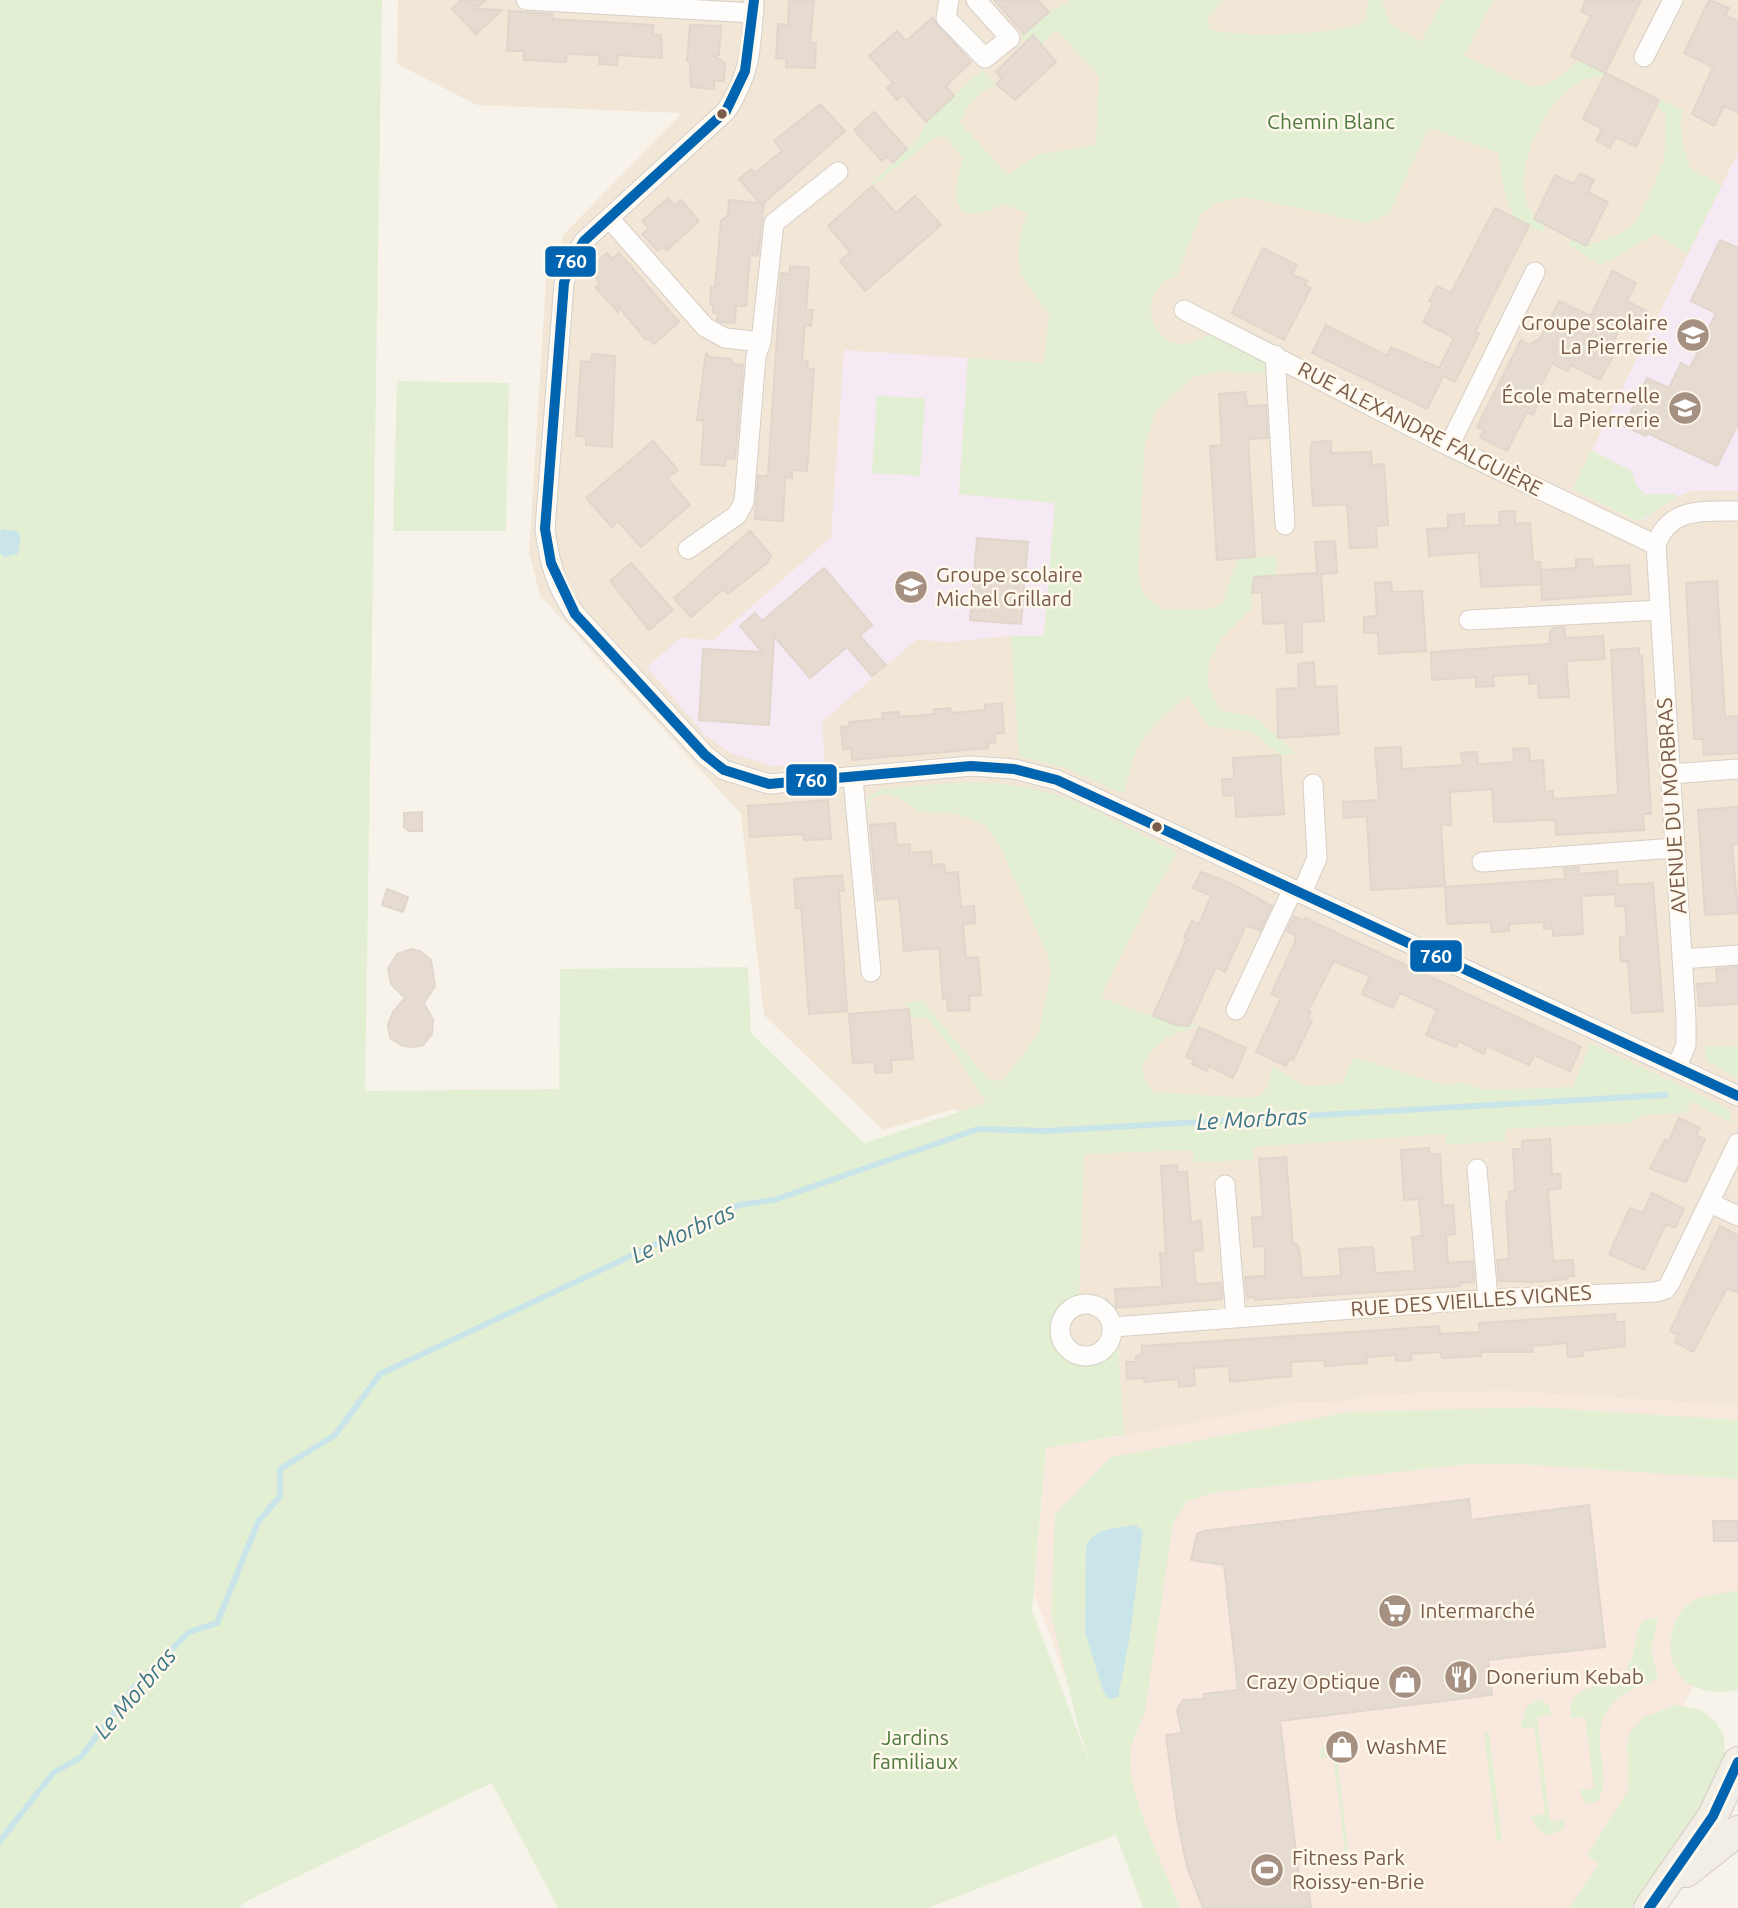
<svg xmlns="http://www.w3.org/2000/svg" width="1738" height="1908" viewBox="0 0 1738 1908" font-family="Ubuntu,sans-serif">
  <rect width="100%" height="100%" fill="#f8f3ea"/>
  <path fill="#f2e6d7" d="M398,0H1738V1406L1503,1391L1407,1394L1345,1403L1299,1402L1124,1437L1118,1346L1103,1361L1082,1366L1059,1354L1051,1334L1058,1309L1079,1296L1083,1154L954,1109L883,1130L764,1015L741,814L540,595L529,552L546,281L564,234L682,113L477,105L397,64Z"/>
  <path fill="#f9e8dd" d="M1503,1391L1738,1406V1635L1698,1675L1684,1705L1675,1752L1573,1908H1151L1034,1593L1046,1447L1125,1436L1299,1402L1345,1403L1348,1399L1384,1395Z"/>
  <path fill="#f5e9f3" d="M1738,152V491H1691L1665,502L1648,519L1637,521L1573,489Z
    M844,350L968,358L959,494L1055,503L1044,637L1011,636L949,642L916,640L822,722L825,763L771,766L730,753L705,735L647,667L680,638L713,640L831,537Z"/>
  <path fill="#e3efd3" d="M0,0H382L365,1091L559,1089L560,969L748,967L751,1033L864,1143L986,1103L956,1054L928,1018L909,1017L906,1002L922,1001L987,1078L1002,1082L1038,1035L1051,974L1049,959L1000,845L985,825L954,813L921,812L889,793L871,798L870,808H866L869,796L881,789C931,785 980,778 1030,788C1079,797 1133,831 1178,852L1151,896L1100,997L1176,1025L1197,1024L1199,1026C1169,1033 1156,1041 1142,1068L1146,1083L1153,1092L1250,1098L1262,1095L1268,1085L1272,1067L1306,1086L1342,1084L1354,1057L1447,1086L1462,1082L1484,1090L1573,1087L1591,1043L1729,1109L1732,1123L1692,1102L1685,1113L1645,1115L1629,1123L1505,1129V1141L1446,1145L1445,1134L1253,1147V1160L1195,1162L1193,1150L1084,1154L1079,1296L1058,1309C1044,1334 1054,1359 1082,1366L1103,1361L1118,1344L1124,1435L1046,1448L1032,1610L1092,1769L1077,1723L1051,1614L1055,1514L1111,1457L1349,1412L1535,1407L1738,1420V1479L1519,1464H1468L1212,1493L1186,1502L1173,1524L1145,1711C1140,1727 1130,1741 1130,1758C1129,1797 1165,1869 1180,1908H1143L1116,1835L928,1908H558L492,1783L249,1900L238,1908H0Z
    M1072,0H1223L1208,17L1210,29C1233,38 1348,36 1366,20L1368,0H1382L1390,24L1421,42L1443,0H1493L1464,56L1530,86C1547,89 1568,73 1578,60L1620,81L1617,85C1610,81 1601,75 1592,77C1544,88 1494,198 1546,226L1543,233L1514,217L1505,193L1498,153L1433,129L1427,132L1389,213L1368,223L1245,197L1216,203L1200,215L1177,276C1144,284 1142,333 1174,343C1192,348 1201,334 1217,334L1268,363L1269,373L1214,372L1194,376L1156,411L1145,442L1138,570L1141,587L1147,598L1162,609L1206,610L1222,604L1238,558L1276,556L1277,575L1254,577L1251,609L1221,639L1209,661L1208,685L1220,710L1255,717L1296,754L1280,755L1252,732L1209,726L1188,696C1165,712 1141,736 1132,762C1128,773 1127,784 1124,794L1068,769L1019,756L1011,636H1044L1055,503L959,494L968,358L1044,363L1049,313C1016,273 1011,264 1027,213L1004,204C954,229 949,201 963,160L947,138L937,136L872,186L871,184L919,138L926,122L982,70L996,84C979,91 966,106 960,123L1008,175L1038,155L1096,145L1099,76L1057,30L1034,50L1021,37L1049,12Z
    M1646,94L1683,110C1677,125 1684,155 1691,169L1722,185L1688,253L1655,234L1601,265L1569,245L1572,239L1586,246L1622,233L1636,223L1664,162L1666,115Z
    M397,381L509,383L506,531H393Z
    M877,396L925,398L920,476L872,473Z
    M1591,450L1632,471L1636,485L1644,494H1675L1677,497C1662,504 1653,517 1637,521L1573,489Z
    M1738,1046V1079L1707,1061L1704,1047Z
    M1738,1590V1690C1723,1694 1697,1692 1685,1681C1663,1662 1667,1619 1690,1603C1702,1594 1724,1594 1738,1590Z
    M1647,1618L1658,1619L1651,1651L1658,1676C1647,1691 1620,1683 1604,1717C1591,1745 1614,1778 1597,1802L1586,1804L1579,1790L1594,1788L1585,1717L1571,1718C1566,1681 1604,1691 1624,1672C1640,1655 1631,1628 1647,1618Z
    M1539,1699L1548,1704L1552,1715L1537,1717L1550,1821L1565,1820L1564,1828L1549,1836L1539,1830L1530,1816L1545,1814L1534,1727L1520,1729L1527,1706Z
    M1676,1705L1701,1710L1715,1721L1724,1736L1725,1761L1718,1788L1632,1908H1569L1599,1864L1587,1855L1628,1791L1627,1743L1631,1730L1644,1717Z
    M1489,1732L1502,1841H1497L1484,1733Z
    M1335,1742L1349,1858H1346L1333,1757L1319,1758L1321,1748Z"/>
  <path fill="#cae5e9" d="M3,529L16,531L21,536L18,554L4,557L0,553V532Z
    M1136,1525L1143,1531L1130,1636L1118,1697L1109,1699L1104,1693L1085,1633L1086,1547C1096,1526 1115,1529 1136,1525Z"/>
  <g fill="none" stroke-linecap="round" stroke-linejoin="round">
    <path stroke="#cae5e9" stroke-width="6" d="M0,1841L53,1773L81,1757L133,1688L189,1632L217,1623L258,1522L280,1496V1469L335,1435L380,1374L739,1205L774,1200L978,1129L1046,1131L1665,1095"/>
  </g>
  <path fill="#e5dbd1" stroke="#e1d6cc" stroke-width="2" d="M461,0H486L475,9L502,10L476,34L452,9Z
    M789,0H814L810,43H816L815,68L786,67V59L776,58L778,24L788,25Z
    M994,0H1038L1049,12L1024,34Z
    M1586,0H1641L1605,73L1571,56L1591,16L1581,11Z
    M1709,0L1729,8L1725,15L1738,21V113L1724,106L1714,126L1692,114L1713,67L1684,53Z
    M509,11L552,14V19L653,25V35H661L662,58L618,55L617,65L599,64L600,55L567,54L566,62L524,60V51H507Z
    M932,18L971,62L946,86L954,96L926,122L903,95L897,100L887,88L893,83L869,56L897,31L906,41Z
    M690,25L721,26L719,55L711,54L725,63L724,81H714V89L691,87L690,61H687Z
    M1033,35L1056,62L1015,100L996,84L1002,79L996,72Z
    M1606,73L1659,100L1636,147L1616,137L1610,148L1596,140L1602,129L1583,119Z
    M820,104L845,131L764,203L758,256L750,255L746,306H736L735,323L721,322L717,320L718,313H713V304H710L711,287L715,288L721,221L728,215L729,200L760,203L739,179L751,169L755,173L782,151L774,141Z
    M874,112L907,149L893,163L887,156L882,161L854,130Z
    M1580,173L1594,180L1588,192L1608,202L1586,246L1534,219L1555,175L1574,184Z
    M872,186L896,213L915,196L941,225L865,291L840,261L850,252L828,226Z
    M668,198L675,206L681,200L699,221L667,250L664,247L658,251L642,234L649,229L642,221Z
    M1495,208L1529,225L1475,332L1479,334L1455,382L1443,376L1427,409L1312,353L1326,325L1387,356L1391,347L1439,368L1454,338L1423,322L1433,303L1429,301L1437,286L1451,293Z
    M1720,240L1738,248V424L1717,466L1647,433L1646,436L1624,426L1647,378L1669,388L1681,363L1690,368L1716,313L1691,301Z
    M1263,248L1297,265L1292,274L1307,281L1305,285L1311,288L1284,340L1232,313Z
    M607,253L612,259L619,253L679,322L654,344L649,338L646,340L618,306V312L595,287L600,283L589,269Z
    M790,266L809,268L806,310H813L811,326L805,325L802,360L808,361L807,369H814L807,471L792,470V478L785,477L783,521L755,519L758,476H768L781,273L790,274Z
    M1612,271L1636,283L1627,301L1648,312L1640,327L1625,319L1609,349L1615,352L1600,380L1571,365L1567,371L1552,363L1535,397L1540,400L1533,415L1527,412L1507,451L1480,437L1484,430L1477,427L1521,340L1529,345L1540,339L1559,301L1591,316Z
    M706,353L710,357L732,359V364L743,365L735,459L726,458L725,466L701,464L704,421L697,420Z
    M592,354L615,356L612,447L586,445V437L576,436L581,361L591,362Z
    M1245,392L1247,406L1266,405L1268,438L1248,439L1255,557L1217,560L1210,446L1222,445L1219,394Z
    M653,441L678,470L667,478L690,505L641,547L618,521L612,527L586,498Z
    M1331,441V453L1371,452L1372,465L1384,464L1388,525L1376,526L1377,547L1350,548L1347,504L1313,506L1310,455L1312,442Z
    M1515,511V524L1530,523L1533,562H1540L1541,570L1576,568V559H1592L1593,567L1629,565L1631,594L1542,600L1541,572V584L1481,587L1479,552L1429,556L1427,529L1448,528V515L1464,514V526L1500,525L1499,512Z
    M750,531L771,555L767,563L728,594L723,589L691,617L674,598Z
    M977,538L1028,542L1021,624L970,620Z
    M1335,541L1337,573L1321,574L1324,621L1302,622V652L1287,653L1285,623L1263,624L1262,592L1252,593L1254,577L1317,573L1315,542Z
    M631,563L673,610L649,630L610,581Z
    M824,568L872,625L860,636L886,665L872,676L847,647L810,678L774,636L769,725L699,720L703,649L762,652L740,626L755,613L762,621Z
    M1717,581L1725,717L1738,716V753L1704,755L1703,739H1694L1686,583Z
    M1391,582L1392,592L1422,591L1426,651L1379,654L1378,633H1364V617L1377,616L1375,583Z
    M1564,627L1565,638L1603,636L1605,659L1566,661L1569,697L1539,698L1538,683L1529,684V674L1493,676L1494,686L1476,687V677L1432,680L1431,652L1550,644V632L1553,628Z
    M1639,648V656H1642L1651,814H1643L1644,830L1556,835L1555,820L1494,822L1492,789L1450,792L1451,825H1441L1445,886L1371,890L1367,816L1344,818L1343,802L1379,800L1375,748L1401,747L1402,769L1463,765L1461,753L1469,752H1477L1478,764L1514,762L1513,749L1529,748L1530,761L1543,760L1545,792L1553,791V799L1618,795L1611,650Z
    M1314,662L1315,687L1336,686L1339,734L1278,738L1277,689L1299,688L1298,664Z
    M1002,703L1004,733L995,734V743H988V748L852,760L851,748L843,749L841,727L850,726L849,722L883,719L882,713L899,712V717L934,714V709H942L950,708L951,713L985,710V705Z
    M1280,755L1284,814L1236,817L1235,795L1223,796L1222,779H1234L1233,758Z
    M828,800L831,839L804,840L803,834L750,837L748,806Z
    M1738,807V844L1732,845L1738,913L1705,915L1698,810Z
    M422,812V831H409L404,827V813Z
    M895,823L897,845L910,844V853L931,851L932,865L944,864L945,873L958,872L961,907L974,906L975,923L963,924L966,958L978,957L979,965L981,995L969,996L970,1010L948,1011L947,998L943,999L939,948L904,951L899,898L877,900L870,825Z
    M1579,867V874L1617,871L1618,885L1653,883L1663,1011L1632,1013L1628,961L1621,962L1620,953V937L1627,936L1625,906H1616L1615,894L1581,896L1583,934L1553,936V928L1544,929V922L1509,924V931L1492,932L1491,922L1447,924L1445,887L1565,879L1564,868Z
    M1201,872L1230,883L1272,906L1260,931L1246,925L1225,972L1216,967L1189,1026L1176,1025L1153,1016L1187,938L1184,937L1192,921L1199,924L1211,896L1193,888Z
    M842,875L844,891H839L847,1011L809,1014L803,931L801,908H796L794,879Z
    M387,889L408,897L403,912L382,905Z
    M1294,916L1303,921L1305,918L1581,1047L1570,1071L1534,1055L1529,1065L1487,1046L1484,1054L1459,1041L1456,1047L1426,1035L1437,1010L1400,993L1393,1008L1362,994L1370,976L1334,961L1308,1011L1311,1012L1308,1019L1312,1021L1293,1060L1290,1058L1286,1066L1256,1052L1281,998L1271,994L1294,945L1296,935L1287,931Z
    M411,949L420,951L431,960L435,986L424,1003L433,1020L432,1034L423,1045L414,1047L403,1046L390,1038L388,1025L393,1012L405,998L391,984L388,969L397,954Z
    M1738,967V1004L1699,1006L1697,984L1717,983L1716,969Z
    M909,1009L913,1059L891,1060L892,1072L875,1073V1062L853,1063L849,1014Z
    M1199,1027L1246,1048L1233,1078L1209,1066L1207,1071L1192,1064L1194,1060L1186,1057Z
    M1679,1118L1700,1128L1696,1135L1705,1139L1686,1182L1650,1169L1665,1140L1669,1141Z
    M1550,1139L1552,1174H1560L1561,1188L1548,1190L1553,1261L1573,1260L1574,1276H1566L1567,1279L1533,1282L1499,1281L1497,1260L1509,1259L1506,1201L1509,1200V1192L1515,1191L1513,1149H1522V1141Z
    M1429,1148L1430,1155L1440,1154L1443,1205H1453L1455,1234L1446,1235L1448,1263L1473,1261L1474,1282L1460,1283V1286L1255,1300V1297L1247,1298L1245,1277L1265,1276V1246L1254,1247L1252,1218L1263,1216L1259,1159L1286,1157L1293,1244H1297L1300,1252L1302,1278L1341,1276L1339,1249L1373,1247L1375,1273L1415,1271L1412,1237L1422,1236L1419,1199L1404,1200L1401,1150Z
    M1177,1165V1172H1187L1191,1223L1201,1220L1203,1250L1193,1251L1196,1284L1221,1283L1222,1299L1116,1308L1115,1289L1162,1287L1160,1253H1166L1161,1166Z
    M1652,1193L1684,1209L1675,1228L1666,1224L1644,1270L1609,1254L1630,1208L1643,1213Z
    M1720,1226L1738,1235V1293L1727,1288L1693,1352L1675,1342L1678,1335L1670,1331Z
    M1615,1314L1616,1322H1624L1625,1346L1583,1351V1356L1568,1357L1567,1343L1532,1346L1533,1352H1481V1356L1442,1358L1441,1352L1411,1354L1412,1360L1396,1361V1355L1367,1357V1363L1325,1366L1324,1360L1291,1362V1376L1230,1382L1229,1366L1194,1368L1195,1385L1179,1387L1178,1379L1144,1382V1378L1127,1379L1126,1362H1136V1356L1142,1355V1346L1439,1326L1440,1334L1480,1332L1479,1323Z
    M1469,1499L1471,1520L1589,1505L1605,1647L1488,1660L1492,1695L1280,1721L1301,1893L1309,1892L1311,1908H1203L1187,1867L1177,1819L1166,1735L1182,1733L1177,1710L1183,1700L1204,1699V1694L1238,1690L1224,1565L1191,1560L1197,1534L1203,1531Z
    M1713,1521H1738V1541H1714Z"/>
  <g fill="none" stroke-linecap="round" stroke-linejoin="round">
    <g stroke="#d6cfc6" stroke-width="21">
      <path id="street" d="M526,0L754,13
        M754,0C751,45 752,72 726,111L584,241L570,263L564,283L545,529C549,562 556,586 575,614L705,755L724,770L769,784L971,766L1014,769L1057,780L1738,1096
        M949,0L946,18L985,58L1010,38L976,0
        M1644,57L1673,0
        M609,218L705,327L725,338L761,342
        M1184,310L1449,446L1656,545
        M1275,355L1285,525
        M1449,446L1535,272
        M688,549L737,515L744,502L756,356L761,342L774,223L838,172
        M1469,620L1660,610
        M1670,774L1738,769
        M853,779L871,972
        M1482,862L1675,848
        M1302,893L1317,858L1313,784
        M1682,959L1738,955
        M1236,1010L1293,889
        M1677,1066L1686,1045V1019L1656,545C1669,507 1704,511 1738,511
        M1477,1169L1488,1299
        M1225,1185L1236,1317
        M1710,1203L1738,1216
        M1060 1330a26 26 0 1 1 52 0a26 26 0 1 1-52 0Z
        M1113,1327L1488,1299L1655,1292L1666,1289L1670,1283L1738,1143"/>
    </g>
    <g stroke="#d7cdc5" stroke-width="32">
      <path id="primary" d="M1686,1872L1738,1831
        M1649,1908L1713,1816L1738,1762"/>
    </g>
    <use href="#street" stroke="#fefdfc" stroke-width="19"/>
    <use href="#primary" stroke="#f3eee5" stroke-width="30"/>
    <g stroke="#fff8ec" stroke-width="16">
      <path id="bus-1" d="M754,0L745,71L726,111L584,241L570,263L564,283L545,529L551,563L575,614L705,755L724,770L769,784L971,766L1014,769L1057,780L1738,1096
        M1649,1908L1713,1816L1738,1762"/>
    </g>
    <use href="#bus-1" stroke="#0064b0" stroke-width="10"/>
  </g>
  <defs>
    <g id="school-disc" transform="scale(1.75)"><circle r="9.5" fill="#a59081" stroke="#fff8ec"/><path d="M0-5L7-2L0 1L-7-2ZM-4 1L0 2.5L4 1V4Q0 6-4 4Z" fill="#fff"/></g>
    <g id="supermarket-disc" transform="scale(1.75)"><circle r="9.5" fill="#a59081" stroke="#fff8ec"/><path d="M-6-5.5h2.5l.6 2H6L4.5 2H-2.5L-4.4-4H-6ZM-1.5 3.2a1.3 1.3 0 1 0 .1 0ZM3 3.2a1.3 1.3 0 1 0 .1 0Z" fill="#fff"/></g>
    <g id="restaurant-disc" transform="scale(1.75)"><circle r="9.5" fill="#a59081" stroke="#fff8ec"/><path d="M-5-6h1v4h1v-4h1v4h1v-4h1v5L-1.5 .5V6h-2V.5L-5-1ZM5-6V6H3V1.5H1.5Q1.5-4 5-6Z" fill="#fff"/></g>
    <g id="shop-disc" transform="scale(1.75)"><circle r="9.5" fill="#a59081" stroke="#fff8ec"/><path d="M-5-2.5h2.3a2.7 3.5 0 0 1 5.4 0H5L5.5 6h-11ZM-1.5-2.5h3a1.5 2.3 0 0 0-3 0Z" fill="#fff"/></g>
    <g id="stadium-disc" transform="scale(1.75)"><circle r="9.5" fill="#a59081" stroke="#fff8ec"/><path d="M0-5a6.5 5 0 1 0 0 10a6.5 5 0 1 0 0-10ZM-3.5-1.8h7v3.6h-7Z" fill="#fff"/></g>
  </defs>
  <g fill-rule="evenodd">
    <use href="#school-disc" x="1693" y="335"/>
    <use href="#school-disc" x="1685" y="408"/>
    <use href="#school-disc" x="911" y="587"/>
    <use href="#supermarket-disc" x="1395" y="1611"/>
    <use href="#restaurant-disc" x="1461" y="1677"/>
    <use href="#shop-disc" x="1405" y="1682"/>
    <use href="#shop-disc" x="1342" y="1747"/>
    <use href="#stadium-disc" x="1267" y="1870"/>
  </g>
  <g fill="#785b48" stroke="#fff8ec" stroke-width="2.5">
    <circle cx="722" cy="114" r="6"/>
    <circle cx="1157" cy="827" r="6"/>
  </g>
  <g text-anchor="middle" stroke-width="5" stroke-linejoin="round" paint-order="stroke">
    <g font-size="21" fill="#4c793c" stroke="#fff8ec">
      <text x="1331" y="129">Chemin Blanc</text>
      <text x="915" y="1745">Jardins<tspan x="915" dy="24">familiaux</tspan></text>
    </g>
    <g font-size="21" fill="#785b48" stroke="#fff8ec" text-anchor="start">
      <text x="1668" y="330" text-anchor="end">Groupe scolaire<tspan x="1668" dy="24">La Pierrerie</tspan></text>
      <text x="1660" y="403" text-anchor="end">École maternelle<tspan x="1660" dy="24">La Pierrerie</tspan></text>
      <text x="936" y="582">Groupe scolaire<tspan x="936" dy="24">Michel Grillard</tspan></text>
      <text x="1420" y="1618">Intermarché</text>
      <text x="1486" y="1684">Donerium Kebab</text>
      <text x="1380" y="1689" text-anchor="end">Crazy Optique</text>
      <text x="1366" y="1754">WashME</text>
      <text x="1292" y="1865">Fitness Park<tspan x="1292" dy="24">Roissy-en-Brie</tspan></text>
    </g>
    <g font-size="21" fill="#785b48" stroke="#fff8ec">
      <text transform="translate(1420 429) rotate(27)" y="7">RUE ALEXANDRE FALGUIÈRE</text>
      <text transform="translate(1672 806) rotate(-94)" y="7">AVENUE DU MORBRAS</text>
      <text transform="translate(1471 1301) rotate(-4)" y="7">RUE DES VIEILLES VIGNES</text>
    </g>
    <g font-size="23" font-style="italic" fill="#3d7786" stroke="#fff8ec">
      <text transform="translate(1252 1119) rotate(-3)" y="8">Le Morbras</text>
      <text transform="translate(683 1233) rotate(-25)" y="8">Le Morbras</text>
      <text transform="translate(135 1693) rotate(-49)" y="8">Le Morbras</text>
    </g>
  </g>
  <g stroke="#fff8ec" stroke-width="2.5">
    <rect x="544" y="245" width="53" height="33" rx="7" fill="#0064b0"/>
    <rect x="785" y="763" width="53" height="34" rx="7" fill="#0064b0"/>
    <rect x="1409" y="939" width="54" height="34" rx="7" fill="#0064b0"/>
  </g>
  <g font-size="19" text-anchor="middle" font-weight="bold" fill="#fff">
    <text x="571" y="268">760</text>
    <text x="811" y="787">760</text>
    <text x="1436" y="963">760</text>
  </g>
</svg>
